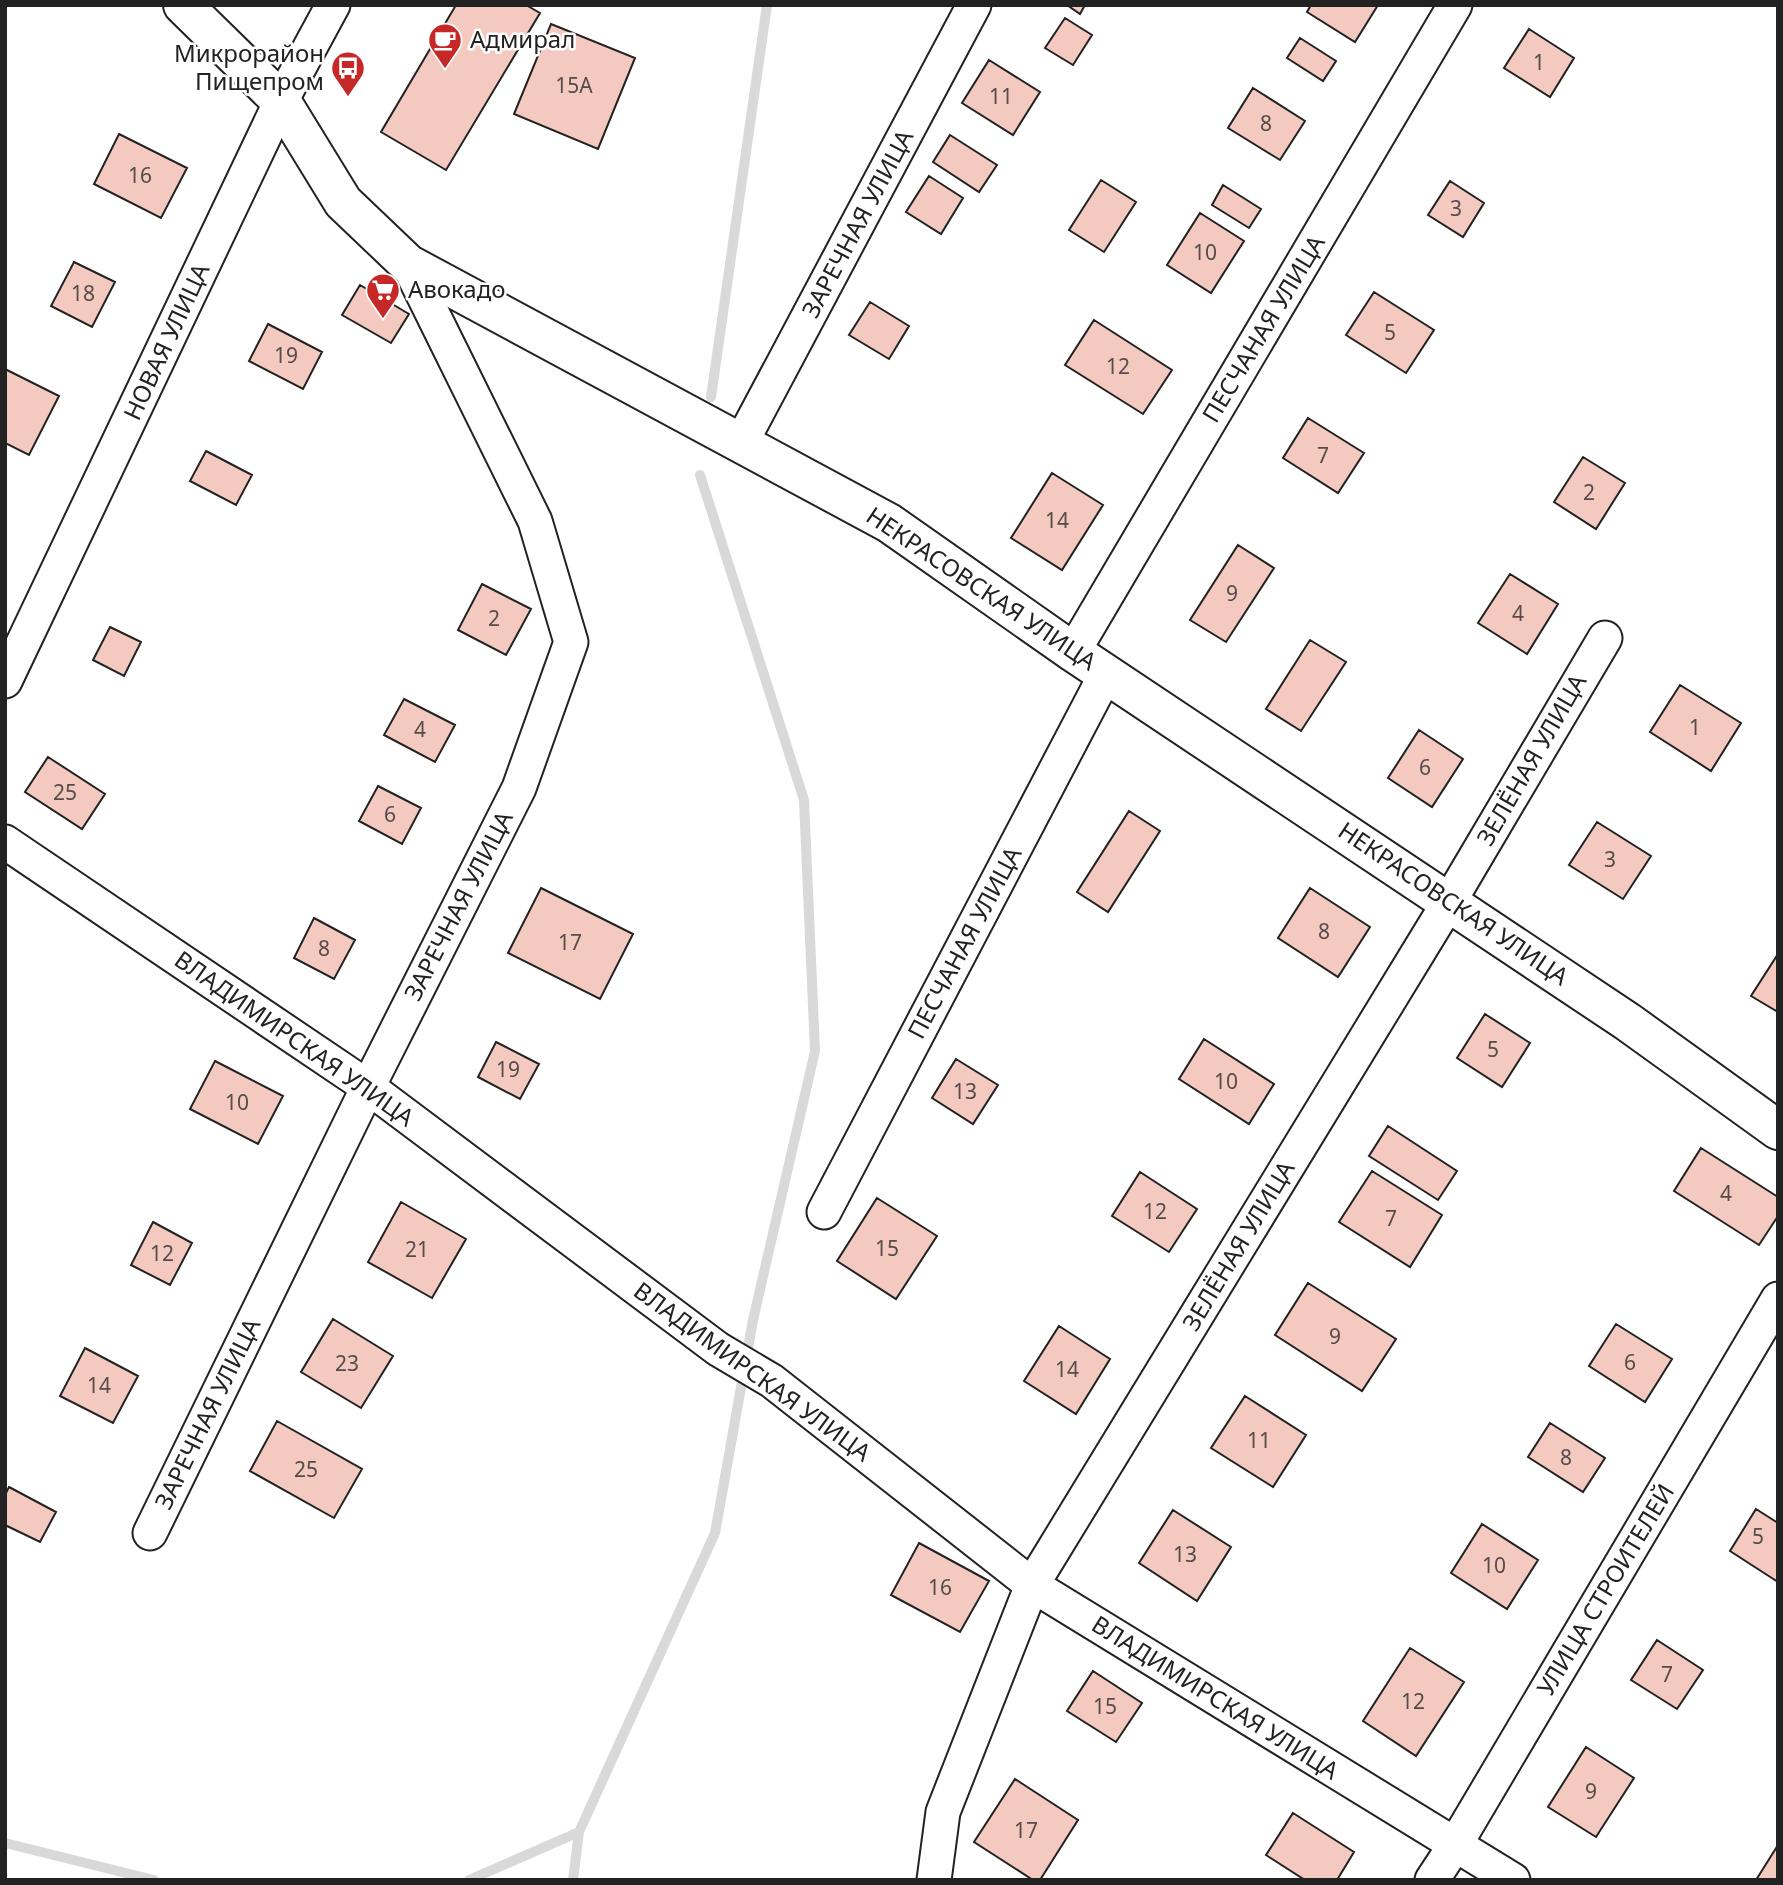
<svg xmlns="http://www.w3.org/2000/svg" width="1783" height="1885" viewBox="0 0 1783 1885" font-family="'Noto Sans',sans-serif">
  <rect width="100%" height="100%" fill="#fff"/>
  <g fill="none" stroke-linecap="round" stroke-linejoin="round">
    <path stroke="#d9d9d9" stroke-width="10" d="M711,397L767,5
      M5,1843L154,1880
      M469,1880L579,1832
      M573,1880L579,1832L715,1533L753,1320L815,1051L804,800L700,475"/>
  </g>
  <path fill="#f3c9c0" stroke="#222" stroke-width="2" d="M456,5H526L540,13L446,170L381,132Z
    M1067,5H1085L1080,14Z
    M1311,5H1378L1355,42L1307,12Z
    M1065,18L1092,35L1073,65L1045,48Z
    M551,24L635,58L598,149L514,114Z
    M1529,29L1574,58L1550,97L1504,68Z
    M1300,38L1336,61L1323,81L1287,58Z
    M989,60L1040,92L1013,135L962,103Z
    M1253,88L1305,121L1280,160L1228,128Z
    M119,134L187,168L161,218L94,184Z
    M950,135L997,165L979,192L933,162Z
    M929,176L963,198L941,234L906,212Z
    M1101,180L1136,202L1104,252L1069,230Z
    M1450,181L1484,203L1463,237L1428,215Z
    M1223,185L1261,209L1249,228L1212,205Z
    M1200,213L1244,241L1211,293L1167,265Z
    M74,262L115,282L92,327L51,306Z
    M360,285L409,314L391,343L342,315Z
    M1374,292L1434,330L1406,373L1346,335Z
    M870,302L909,326L889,359L849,335Z
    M1094,320L1172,370L1143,414L1065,365Z
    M268,324L322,352L303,389L249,361Z
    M5,369L59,396L29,455L5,443Z
    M1308,418L1364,453L1338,493L1283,458Z
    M206,451L252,475L236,505L190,481Z
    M1583,457L1625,483L1596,529L1554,502Z
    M1052,473L1103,505L1062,570L1011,538Z
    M1238,545L1274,568L1226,642L1190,620Z
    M1510,574L1558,604L1527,654L1478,623Z
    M482,584L531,609L506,655L458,630Z
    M110,627L141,642L124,676L93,660Z
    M1310,640L1346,662L1301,731L1266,709Z
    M1680,685L1741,723L1711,771L1650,732Z
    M404,699L455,725L435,762L384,735Z
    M1419,730L1463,759L1432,807L1388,778Z
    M48,757L105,794L82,829L25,792Z
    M378,786L421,808L402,844L359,821Z
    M1129,811L1160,831L1108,912L1077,892Z
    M1597,822L1651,856L1623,899L1569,865Z
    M541,888L633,934L600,999L508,953Z
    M1310,888L1370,927L1338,977L1278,938Z
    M314,918L355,940L334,979L294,958Z
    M1778,954V1012L1751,996Z
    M1485,1014L1530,1043L1502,1087L1457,1058Z
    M1204,1039L1274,1084L1249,1124L1179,1079Z
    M496,1042L539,1064L520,1099L478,1077Z
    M956,1059L998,1085L973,1124L932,1098Z
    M215,1061L283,1096L258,1144L190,1109Z
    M1388,1126L1457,1171L1438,1200L1369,1156Z
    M1701,1148L1778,1197V1216L1759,1245L1674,1191Z
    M1372,1171L1442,1215L1410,1267L1339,1222Z
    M1140,1172L1197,1209L1169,1252L1112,1216Z
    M877,1198L937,1236L896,1299L837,1261Z
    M401,1202L466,1239L432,1298L368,1262Z
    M153,1222L192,1243L170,1285L131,1265Z
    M1308,1283L1396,1339L1362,1391L1275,1335Z
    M333,1319L393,1356L361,1408L301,1372Z
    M1616,1324L1672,1359L1645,1402L1589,1366Z
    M1059,1326L1110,1359L1076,1414L1024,1381Z
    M85,1348L138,1376L113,1423L60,1396Z
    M1245,1396L1306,1435L1273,1487L1211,1448Z
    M277,1421L362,1469L334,1518L250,1471Z
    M1550,1423L1605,1458L1583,1492L1528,1457Z
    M9,1487L56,1512L40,1542L5,1525V1495Z
    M1756,1509L1778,1523V1582L1730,1551Z
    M1173,1510L1231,1547L1197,1601L1139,1563Z
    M1482,1524L1538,1560L1507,1609L1451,1573Z
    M919,1543L989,1581L960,1632L891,1595Z
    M1657,1640L1703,1670L1677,1709L1631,1680Z
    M1410,1648L1464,1682L1416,1756L1363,1721Z
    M1093,1671L1142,1703L1116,1742L1067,1711Z
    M1586,1747L1634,1778L1596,1837L1548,1807Z
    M1015,1779L1078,1820L1040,1880H1033L974,1842Z
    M1293,1813L1354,1852L1337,1880H1305L1266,1855Z
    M1778,1845V1880H1756Z"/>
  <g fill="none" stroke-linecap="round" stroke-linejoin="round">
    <g stroke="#222" stroke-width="37">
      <path id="street" d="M741,443L974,5
        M1073,652L1455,5
        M5,681L281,101L333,5
        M5,842L368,1087L718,1349L772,1381L1032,1585L1513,1880
        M824,1212L1106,674
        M150,1533L368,1087L519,788L571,642L535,521L408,264
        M934,1880L943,1812L1032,1585L1449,902L1605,638
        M1432,1880L1455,1845L1778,1299"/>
    </g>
    <g stroke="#222" stroke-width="42">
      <path id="secondary" d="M183,5L281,101L343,202L408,264L889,523L1073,652L1628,1022L1778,1130"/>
    </g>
    <use href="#street" stroke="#fff" stroke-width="33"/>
    <use href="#secondary" stroke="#fff" stroke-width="38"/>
  </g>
  <defs>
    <g id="cafe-pin" transform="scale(1.75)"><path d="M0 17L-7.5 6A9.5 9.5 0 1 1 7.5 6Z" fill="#c62828" stroke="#fff"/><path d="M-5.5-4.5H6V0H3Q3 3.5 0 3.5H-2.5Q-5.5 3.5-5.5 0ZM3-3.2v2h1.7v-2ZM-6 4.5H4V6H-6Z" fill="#fff"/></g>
    <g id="bus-pin" transform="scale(1.75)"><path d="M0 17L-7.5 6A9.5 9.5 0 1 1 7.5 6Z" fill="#c62828" stroke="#fff"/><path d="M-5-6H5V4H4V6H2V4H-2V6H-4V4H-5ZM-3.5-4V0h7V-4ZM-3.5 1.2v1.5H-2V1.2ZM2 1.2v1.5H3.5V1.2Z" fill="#fff"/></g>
    <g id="supermarket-pin" transform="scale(1.75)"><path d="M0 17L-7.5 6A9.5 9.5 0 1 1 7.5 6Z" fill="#c62828" stroke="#fff"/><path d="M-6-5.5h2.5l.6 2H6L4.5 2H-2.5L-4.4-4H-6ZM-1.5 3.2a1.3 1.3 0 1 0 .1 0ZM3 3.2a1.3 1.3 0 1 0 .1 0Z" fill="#fff"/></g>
  </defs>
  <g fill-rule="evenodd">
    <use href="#cafe-pin" x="445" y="40"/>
    <use href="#bus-pin" x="348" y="68"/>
    <use href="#supermarket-pin" x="383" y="290"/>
  </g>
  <g text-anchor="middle" stroke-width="5" stroke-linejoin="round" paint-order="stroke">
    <g font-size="21" fill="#564c4a">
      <text x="1539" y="70">1</text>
      <text x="574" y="93">15А</text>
      <text x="1001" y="104">11</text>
      <text x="1266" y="131">8</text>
      <text x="140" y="183">16</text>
      <text x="1456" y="216">3</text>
      <text x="1205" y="260">10</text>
      <text x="83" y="301">18</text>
      <text x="1390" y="340">5</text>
      <text x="286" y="363">19</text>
      <text x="1118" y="374">12</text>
      <text x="1323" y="463">7</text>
      <text x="1589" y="500">2</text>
      <text x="1057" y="528">14</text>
      <text x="1232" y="601">9</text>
      <text x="1518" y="621">4</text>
      <text x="494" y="626">2</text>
      <text x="1695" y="735">1</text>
      <text x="420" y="737">4</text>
      <text x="1425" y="775">6</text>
      <text x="65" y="800">25</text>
      <text x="390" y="822">6</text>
      <text x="1610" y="867">3</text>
      <text x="1324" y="939">8</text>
      <text x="570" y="950">17</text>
      <text x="324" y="956">8</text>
      <text x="1493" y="1057">5</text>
      <text x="508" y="1077">19</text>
      <text x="1226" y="1089">10</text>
      <text x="965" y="1099">13</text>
      <text x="237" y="1110">10</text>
      <text x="1726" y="1201">4</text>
      <text x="1155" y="1219">12</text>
      <text x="1391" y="1226">7</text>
      <text x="887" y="1256">15</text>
      <text x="417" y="1257">21</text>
      <text x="162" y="1261">12</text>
      <text x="1335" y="1344">9</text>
      <text x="1630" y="1370">6</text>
      <text x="347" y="1371">23</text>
      <text x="1067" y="1377">14</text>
      <text x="99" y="1393">14</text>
      <text x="1259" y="1448">11</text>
      <text x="1566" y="1465">8</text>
      <text x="306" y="1477">25</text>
      <text x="1758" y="1544">5</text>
      <text x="1185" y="1562">13</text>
      <text x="1494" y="1573">10</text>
      <text x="940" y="1595">16</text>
      <text x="1667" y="1682">7</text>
      <text x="1413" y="1709">12</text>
      <text x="1105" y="1714">15</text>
      <text x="1591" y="1799">9</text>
      <text x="1026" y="1838">17</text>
    </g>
    <g font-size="24" fill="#222" stroke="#fff" text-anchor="start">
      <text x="470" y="48">Адмирал</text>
      <text x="324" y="62" text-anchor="end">Микрорайон<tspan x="324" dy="28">Пищепром</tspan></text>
      <text x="408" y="298">Авокадо</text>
    </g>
    <g font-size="24" fill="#222" stroke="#fff">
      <text transform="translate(858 224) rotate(-62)" y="8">ЗАРЕЧНАЯ УЛИЦА</text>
      <text transform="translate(1264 329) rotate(-59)" y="8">ПЕСЧАНАЯ УЛИЦА</text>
      <text transform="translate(167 342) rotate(-65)" y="8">НОВАЯ УЛИЦА</text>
      <text transform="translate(981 589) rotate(34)" y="8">НЕКРАСОВСКАЯ УЛИЦА</text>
      <text transform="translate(1532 760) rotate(-60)" y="8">ЗЕЛЁНАЯ УЛИЦА</text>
      <text transform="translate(1453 904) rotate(34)" y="8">НЕКРАСОВСКАЯ УЛИЦА</text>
      <text transform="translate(459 906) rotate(-63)" y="8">ЗАРЕЧНАЯ УЛИЦА</text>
      <text transform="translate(965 943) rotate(-62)" y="8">ПЕСЧАНАЯ УЛИЦА</text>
      <text transform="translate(294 1039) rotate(35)" y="8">ВЛАДИМИРСКАЯ УЛИЦА</text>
      <text transform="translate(1239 1246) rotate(-59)" y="8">ЗЕЛЁНАЯ УЛИЦА</text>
      <text transform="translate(752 1372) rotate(36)" y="8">ВЛАДИМИРСКАЯ УЛИЦА</text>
      <text transform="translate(208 1414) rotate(-64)" y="8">ЗАРЕЧНАЯ УЛИЦА</text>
      <text transform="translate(1606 1590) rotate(-59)" y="8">УЛИЦА СТРОИТЕЛЕЙ</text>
      <text transform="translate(1215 1698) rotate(32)" y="8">ВЛАДИМИРСКАЯ УЛИЦА</text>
    </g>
  </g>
  <rect width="1783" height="1885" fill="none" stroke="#222222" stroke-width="14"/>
</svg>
